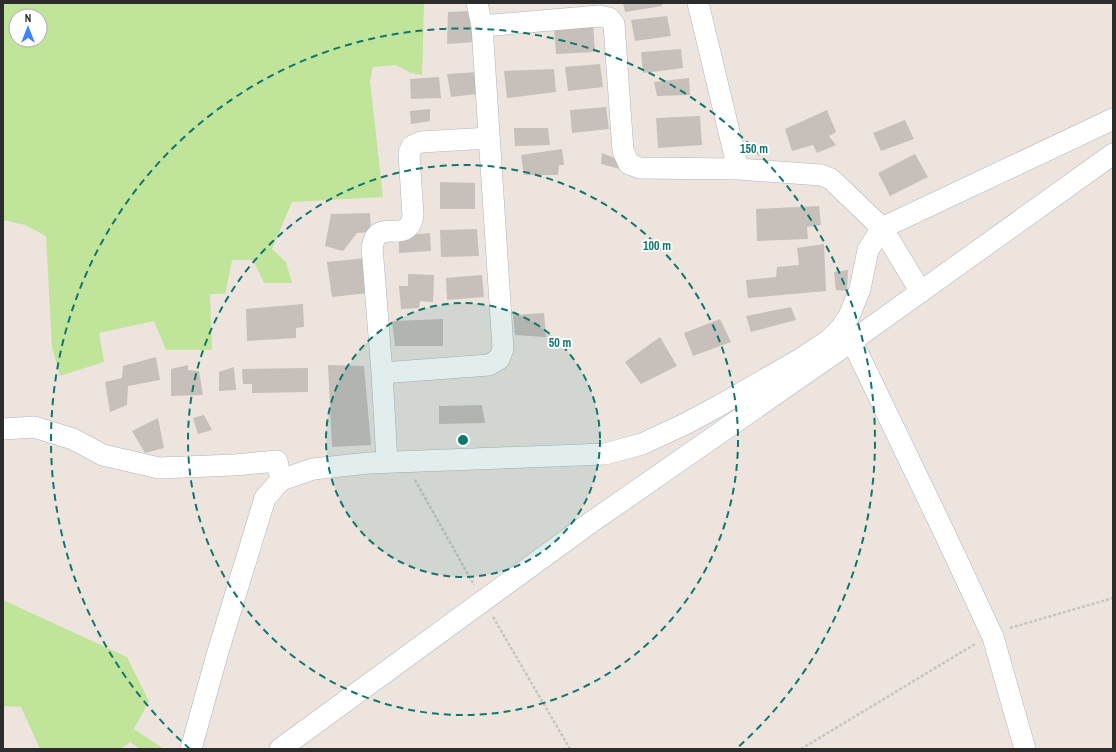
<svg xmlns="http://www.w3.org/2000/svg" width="1116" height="752" viewBox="0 0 1116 752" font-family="'Archivo Narrow',sans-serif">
  <rect width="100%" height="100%" fill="#ede4de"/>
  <path fill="#c1e49b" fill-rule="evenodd" d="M3,3H423L424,6L422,75L411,73L396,65L373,67L370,81L383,197L292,202L272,249L286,262L292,283H264L253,260H232L225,294H210L212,350H166L154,321L99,333L104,362L60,376L52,347L46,236L25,225L3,220ZM16,16H40V40H16Z
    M3,600L127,657L149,701L134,729L164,749H140L130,742L121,749H40L21,707L3,706Z"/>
  <path fill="#c6bfba" d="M623,3H662V6L625,12Z
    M472,11L475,42L447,44L448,12Z
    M667,16L671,36L635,41L631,20Z
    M593,24L595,52L556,54L554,28Z
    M681,49L683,68L643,73L641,52Z
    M600,64L603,87L568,91L565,67Z
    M554,69L556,92L507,98L504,71Z
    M477,72V94L451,97L447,74Z
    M439,77L441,98L411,99L410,79Z
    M689,78L690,95L657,96L654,82Z
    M606,107L609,129L572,133L570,110Z
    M430,109V121L411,124L410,111Z
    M827,110L836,132L829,136L836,145L817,153L813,145L792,151L785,129Z
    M700,116L702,145L658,148L656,118Z
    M905,120L914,139L881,151L873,133Z
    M514,128H548L550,145L515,146Z
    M562,149L564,165H559L558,175H524L521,155Z
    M602,153L620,160V169L601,164Z
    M915,154L928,177L890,196L878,173Z
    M440,182L475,183V209H440Z
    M819,206L821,225L807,227L808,239L757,241L756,209Z
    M370,213L371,232L357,233L343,251L325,246L331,214Z
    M477,229L479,256L441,257L440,230Z
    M430,233L431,251L399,253V236Z
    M824,244L826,291L748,298L746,280L776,277L777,267L799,265L797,248Z
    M366,258L368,293L332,297L327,262Z
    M848,270L847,291L836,290L834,272Z
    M408,274L434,275L433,302L420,301L419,308L401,309L399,286H408Z
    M482,275L484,297L447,300L446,278Z
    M303,304L304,327L296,328V338L247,341L246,309Z
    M791,307L796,320L751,332L746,316Z
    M544,313L546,337L515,335L513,315Z
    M443,319V346H395L392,321Z
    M720,319L731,342L693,356L684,333Z
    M660,337L677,366L641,384L625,362Z
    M156,357L160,380L128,386L127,405L110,412L105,382L122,378L123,366Z
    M188,365V370L199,371L203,395L171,396V369Z
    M328,365L364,366L371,445L332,447Z
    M234,367L236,390L219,391V372Z
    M308,368V392L252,393V384H243L242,369Z
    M482,405L485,423L439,424V406Z
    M204,415L212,430L198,434L193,418Z
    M158,418L164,448L145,453L132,431Z"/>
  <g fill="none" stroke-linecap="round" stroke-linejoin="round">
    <g stroke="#aeb4bc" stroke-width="22">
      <path id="minor" d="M698,3L738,169
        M482,26L599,16L609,18L614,24L623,151L629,164L640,168L738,169L821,175L831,179L882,228L921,292
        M852,341L943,530L993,637L1025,749
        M382,373L489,365L499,359L503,349L482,26L477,3
        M3,429L34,427L73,439L103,455L159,468L234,465L277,461L281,480
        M387,462L382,373L372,247C373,244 374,240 375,238C384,222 408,243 413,216L409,153L412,146L421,142L489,138
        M191,749L217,655L265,498L281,480L313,469L369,463L605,454L642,444L685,424L715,408L802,358L829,340L841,328L849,316L860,289L868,250L882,228L1113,119
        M280,749L590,523L852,341L1113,154"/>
    </g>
    <path stroke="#c4c4c4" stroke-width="2.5" stroke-dasharray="3 2" stroke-linecap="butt" d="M415,480L474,585
      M493,617L570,749
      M1010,628L1113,598
      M801,749L975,644"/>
    <use href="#minor" stroke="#fff" stroke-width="21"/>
  </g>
  <circle cx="463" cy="440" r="137" fill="#0f766e" fill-opacity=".12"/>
  <g fill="none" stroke="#0f766e" stroke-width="2" stroke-dasharray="7 5">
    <circle cx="463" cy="440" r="137"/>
    <circle cx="463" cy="440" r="275"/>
    <path d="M190 749A412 412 0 1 1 736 749"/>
  </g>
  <circle cx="463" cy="440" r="6" fill="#0f766e" stroke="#fff" stroke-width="2"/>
  <g font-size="12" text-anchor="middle" font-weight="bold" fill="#0f766e" stroke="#fff" stroke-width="4" stroke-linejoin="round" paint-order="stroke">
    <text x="754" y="153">150 m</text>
    <text x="657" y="250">100 m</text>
    <text x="560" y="347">50 m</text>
  </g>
  <rect width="1116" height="752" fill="none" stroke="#2c2c2c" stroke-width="8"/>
  <g transform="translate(28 28)"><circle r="19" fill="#ffffff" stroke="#ababab"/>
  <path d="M0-3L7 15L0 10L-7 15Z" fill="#3f84fa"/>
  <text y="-6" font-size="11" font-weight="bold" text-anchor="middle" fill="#2c2c2c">N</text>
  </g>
</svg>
